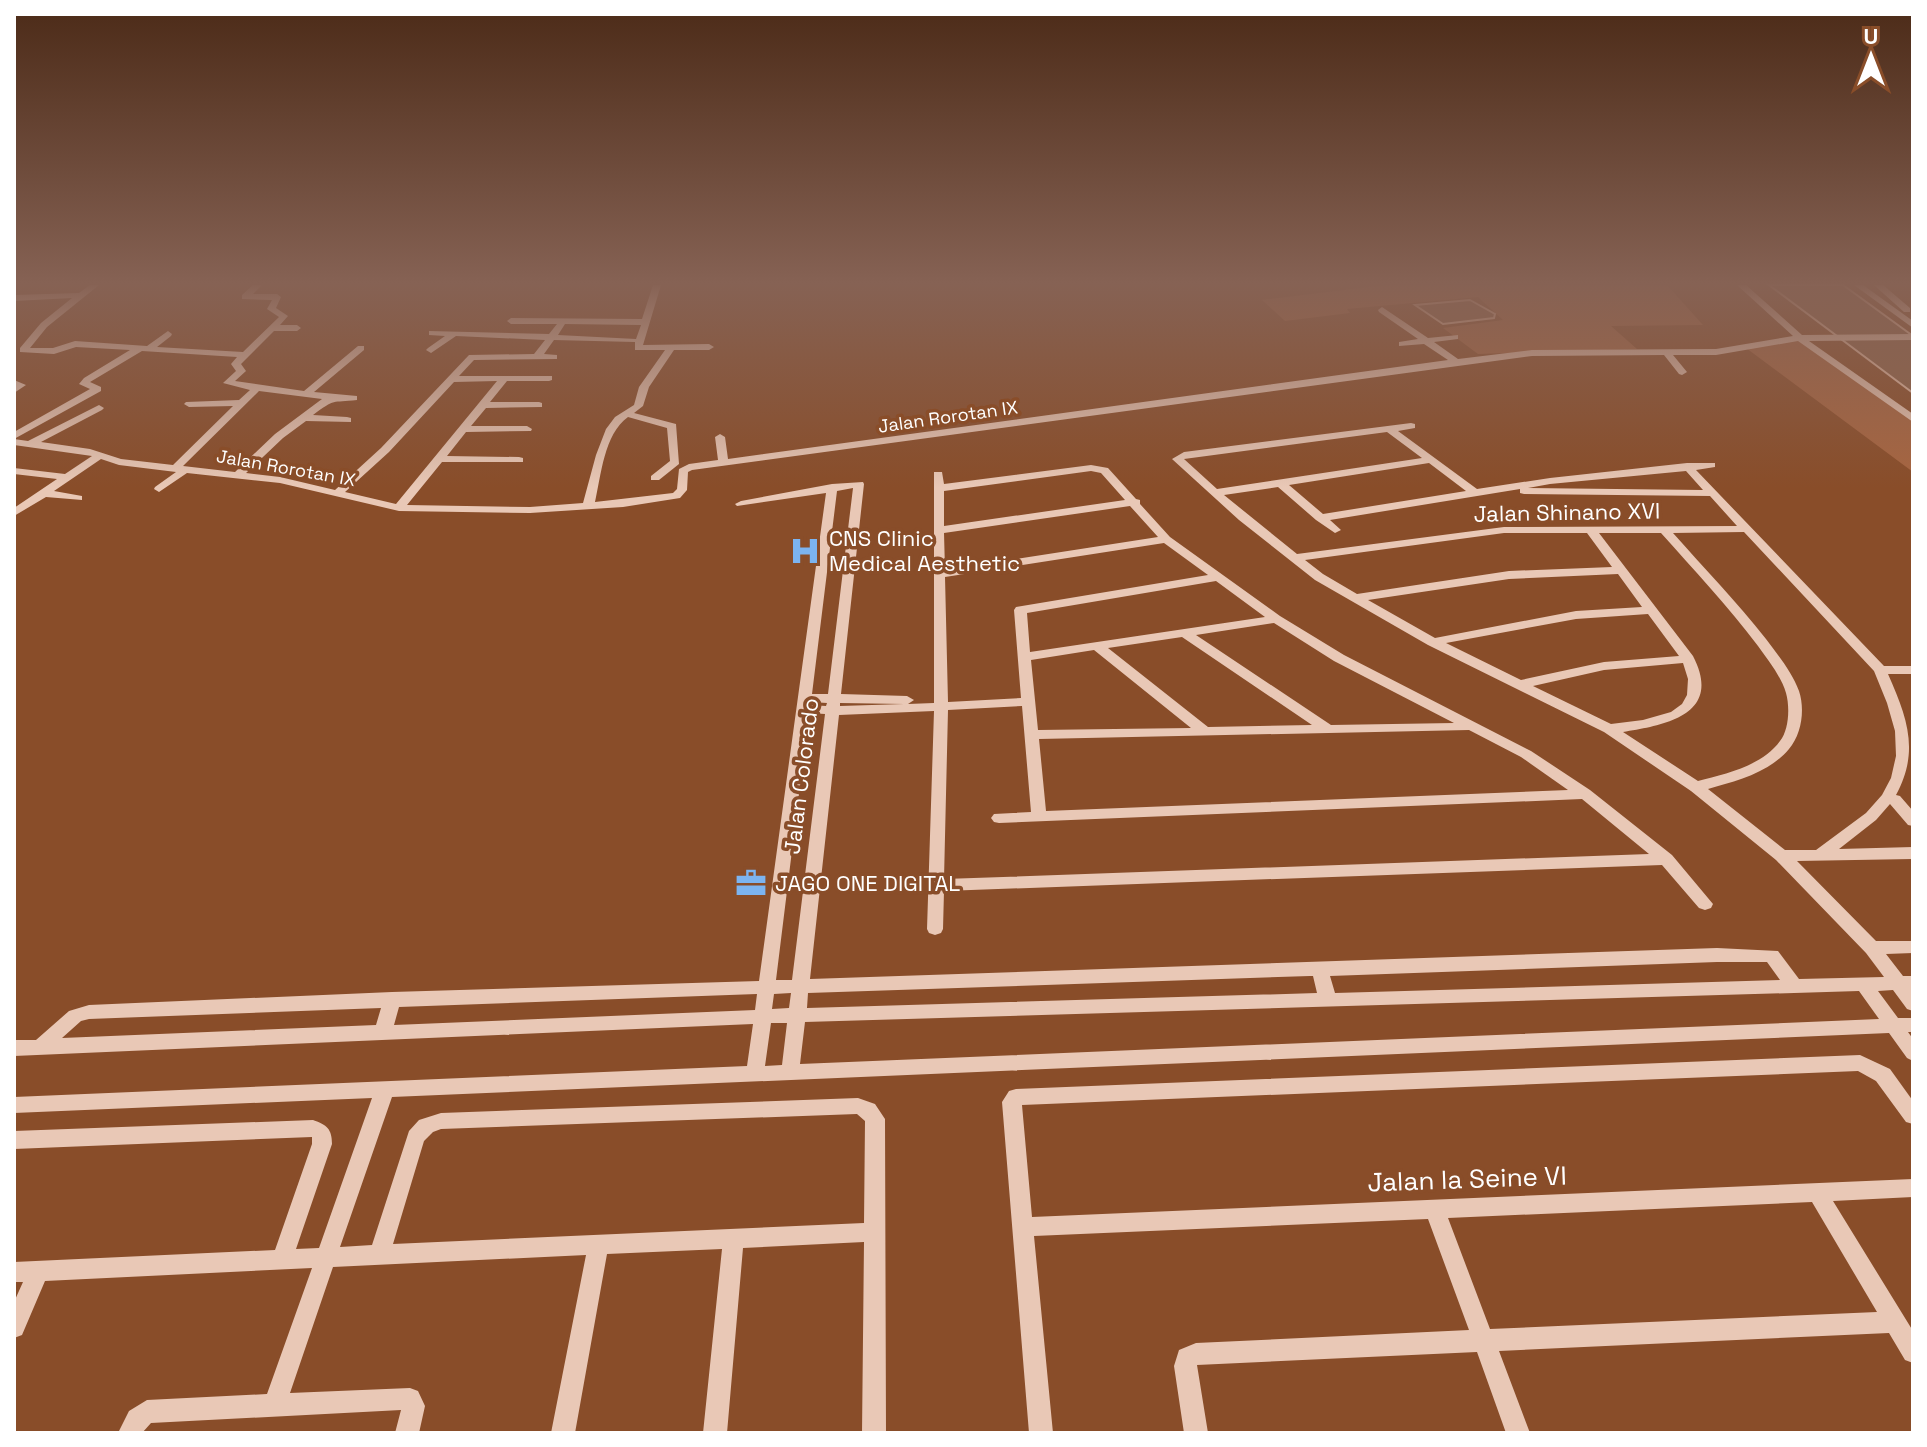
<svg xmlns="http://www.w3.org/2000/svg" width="1927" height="1447" viewBox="0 0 1927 1447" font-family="'Space Grotesk',sans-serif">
  <rect width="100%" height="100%" fill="#894d29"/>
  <path fill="#a76540" d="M1385,285H1667L1703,325L1611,326L1637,349L1478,354L1443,328L1503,320L1478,297L1347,309L1350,313L1285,321L1262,300Z
    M1800,338L1913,418V472L1746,348Z"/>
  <path fill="#8d6248" stroke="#e9c0aa" stroke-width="2" d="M1769,285H1843L1913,336V393Z
    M1470,300L1495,314L1494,318L1443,324L1415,305Z"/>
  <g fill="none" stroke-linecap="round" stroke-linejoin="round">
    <path fill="#e9c8b6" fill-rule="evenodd" d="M90,285H99L47,327L30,348H53L75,341L147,346L168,331L172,334L171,336L157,347L243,352L279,317L267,309L272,300L242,299V295L253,285H262L253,294H277L281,297L276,308L288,316L280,325H297L301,328L297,331H274L241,364L246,371L235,381L304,391L358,346H364V350L314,392L357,396V400C331,403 336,398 313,415L347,417L351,418V422L306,421L283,438L246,473L280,477L335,490L381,448L469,355L534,354L545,340L456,336L431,353L426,350L428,348L445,336L429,335V331L549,334L557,324H511L507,321L511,318L642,319L653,285H661L643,345L709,344L714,347L709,350H674L649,387L643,406L634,413L676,424L679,464L659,480H651V476L670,461L667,428L628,417C604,434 601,476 595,502L673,493L677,489L679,469L689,464L718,460L715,437L720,434L725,437L728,459L1448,360L1424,344L1399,346V342L1418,339L1379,312L1378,310L1382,307L1428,338L1458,335V339L1434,342L1458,359L1532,350L1716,349L1793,336L1737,285H1746L1802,335L1913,334V340L1809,341L1913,414V422L1798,341L1716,355H1673L1687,372L1682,375L1679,374L1664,355L1532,356L692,470L688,472L687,490L680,498L623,507L530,513L399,511L280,483L187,473L159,492L154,489L155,487L176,472L119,465L101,459L54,491L82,496V500L46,497L14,516V508L57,479L14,474V468L65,474L92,456L14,445V432L90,389L79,384L84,378L130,350L76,347L54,354L20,352V348L41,323L72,298L14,301V295L79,293ZM565,324L641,325L636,339L558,335ZM554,340L635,342V350H665L639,387L634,405L615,417L606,429L596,455L583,503L530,507L407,505L442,462H523V458L519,457L447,456L466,432L531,431L532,429L527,426H471L486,408L542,407V403L539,402H490L507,381H549L552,380V376H459L474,360L557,359V355L544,354ZM142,351L237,357L231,364L236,371L223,383L250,390L239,400L186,402L184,404L189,407L233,406L173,465L121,459L90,449L41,442L102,410L104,408L99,405L28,441L14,439L101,391V387L90,382ZM497,381L396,504L345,492L389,452L454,382ZM259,391L322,399L275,434L235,472L183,466Z
      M1854,285H1863L1913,321V328Z
      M1874,285H1883L1910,308V312H1904Z
      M14,380L26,385L14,393Z
      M1411,423L1415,424V428L1398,431L1477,489L1550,478L1687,463H1715V467L1696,470L1884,666H1913V674H1888C1907,717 1920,751 1896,795L1900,796L1913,811V826L1908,825L1890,804L1876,820L1839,849L1913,847V859L1797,861L1876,941H1913V953L1886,954L1903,976H1913V1011L1907,1009L1893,990L1878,991L1898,1018H1913V1032H1908L1913,1039V1061L1907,1058L1889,1033L392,1097L340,1247L372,1245L409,1131L419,1120L441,1113L858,1098L875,1104L885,1119L886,1433H862L864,1242L743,1248L727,1433H703L722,1249L607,1254L575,1433H551L586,1255L333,1267L290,1393L410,1388L418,1391L425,1406L419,1433H395L401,1410L151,1423L142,1433H118L129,1411L147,1400L267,1394L312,1268L45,1281L22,1335L14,1338V1302L23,1282H14V1262L275,1250L312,1144V1137L14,1149V1131L313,1120C327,1125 332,1129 332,1144L296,1249L319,1248L372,1098L14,1113V1097L747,1066L753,1024L14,1056V1040H36L69,1011L89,1005L392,992L759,981L826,493L737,506L735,504L741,501L832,484L863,482L864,484L841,694L907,696L914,700L908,704L934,703V472H942L944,484L1091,465L1108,468L1136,499L1140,500V504L1170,537L1280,616L1344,655L1531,751L1590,790L1672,855L1713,904L1711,908L1705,910L1699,908L1662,865L944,891L943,929L941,933L935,935L929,933L927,929L934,711L839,715L810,979L1717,948L1778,951L1799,979L1884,977L1866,953L1776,860L1691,791L1604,732L1428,645L1315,580L1239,520L1172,459L1184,452ZM1387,432L1422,458L1217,489L1184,459ZM1429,463L1466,491L1323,514L1289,485ZM1091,471L1101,473L1125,500L944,526V491ZM1686,471L1703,490L1528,488L1550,484ZM1278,487L1316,520L1335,533L1341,530L1330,520L1520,489V493L1524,494L1710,496L1737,526L1504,527L1297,554L1224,495ZM853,488L828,694H812L837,491ZM1130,506L1158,537L945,570L944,533ZM1744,532L1874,671L1887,703L1895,731L1896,756L1891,778L1882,795L1866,813L1816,850H1785L1708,789C1736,781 1769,773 1789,749C1802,734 1805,709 1799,691C1792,672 1778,655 1766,639C1737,602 1704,568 1673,533ZM1504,533H1587L1612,567L1509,571L1357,594L1323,574L1305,560ZM1599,533H1661C1694,570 1728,606 1758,646C1768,660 1781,676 1786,693C1790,707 1789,730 1780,741C1762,766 1725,774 1698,781L1623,732C1667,725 1723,714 1693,656ZM1164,543L1208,575L1016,607L1014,610L1021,698L948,702L945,577ZM1618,574L1642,607L1576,611L1435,638L1368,600L1509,579ZM1216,581L1265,617L1030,652L1027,613ZM1648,614L1679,656L1604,662L1521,680L1446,643L1576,619ZM1274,623L1334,661L1454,723L1331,725L1196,635ZM1182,637L1312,725L1208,727L1108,648ZM1094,650L1191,728L1038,730L1031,660ZM1683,663L1688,679L1687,695L1682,704L1671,712L1643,720L1611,724L1533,686L1604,670ZM811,702L827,703L826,706L810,705ZM840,703L904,704L840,706ZM1022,706L1031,812L994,814L991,818L994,822L999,823L1582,799L1649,854L944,879L948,710ZM809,713L825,714L792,980H776ZM1469,730L1521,757L1568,790L1046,811L1039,739ZM1717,962H1767L1780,980L1335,993L1330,976ZM1310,976H1313L1317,993L807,1008L808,993ZM1859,991L1879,1019L800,1064L805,1022ZM791,993L789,1008L772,1009L774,994ZM757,994L755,1010L394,1025L399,1007ZM381,1008L376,1025L62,1038L81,1021L89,1019ZM771,1023H787L782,1065L765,1066ZM857,1114L865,1121L864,1223L393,1244L424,1141L433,1132L441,1129Z
      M1860,1055L1890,1069L1913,1101V1124L1906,1122L1876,1081L1858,1071L1022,1105L1032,1217L1913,1179V1197L1833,1201L1913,1331V1363L1905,1360L1889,1333L1499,1351L1530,1433H1506L1477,1352L1197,1365L1208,1433H1184L1174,1366L1179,1350L1196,1343L1469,1330L1428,1219L1034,1236L1053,1433H1029L1002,1102L1009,1091L1016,1089ZM1812,1202L1877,1312L1490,1329L1448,1218Z"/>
  </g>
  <linearGradient id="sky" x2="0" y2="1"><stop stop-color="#4b2a17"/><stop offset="0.58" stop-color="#866254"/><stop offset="1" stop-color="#866254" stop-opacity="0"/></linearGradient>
  <rect width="1927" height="488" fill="url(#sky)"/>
  <defs>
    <g id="hospital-bare" transform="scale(2.4)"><path d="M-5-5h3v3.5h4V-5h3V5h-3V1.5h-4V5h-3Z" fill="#7cb4f0" stroke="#894d29" stroke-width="2.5" paint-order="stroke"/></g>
    <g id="office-bare" transform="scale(2.4)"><path d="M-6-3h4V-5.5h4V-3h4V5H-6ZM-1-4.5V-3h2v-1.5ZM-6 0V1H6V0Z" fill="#7cb4f0" stroke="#894d29" stroke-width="2.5" paint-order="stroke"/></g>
  </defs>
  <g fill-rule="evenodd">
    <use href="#hospital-bare" x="805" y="551"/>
    <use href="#office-bare" x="751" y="883"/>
  </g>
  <g text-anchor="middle" stroke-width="7" stroke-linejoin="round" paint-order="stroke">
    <g font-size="18" fill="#fff" stroke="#894d29">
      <text transform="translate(948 417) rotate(-8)" y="6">Jalan Rorotan IX</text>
      <text transform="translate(286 468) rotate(10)" y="6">Jalan Rorotan IX</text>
    </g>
    <g font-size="22" fill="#fff" stroke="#894d29">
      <text transform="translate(1567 512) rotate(-1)" y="8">Jalan Shinano XVI</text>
      <text transform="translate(801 776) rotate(-83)" y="8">Jalan Colorado</text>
    </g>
    <g font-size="22" fill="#fff" stroke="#894d29" text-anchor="start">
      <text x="829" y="546">CNS Clinic<tspan x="829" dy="25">Medical Aesthetic</tspan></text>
      <text x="775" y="891">JAGO ONE DIGITAL</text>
    </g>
    <g font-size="26" fill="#fff" stroke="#894d29">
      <text transform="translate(1467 1179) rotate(-2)" y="9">Jalan la Seine VI</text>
    </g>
  </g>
  <rect width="1927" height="1447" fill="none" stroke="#ffffff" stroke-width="32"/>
  <g transform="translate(1871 56)" stroke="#894d29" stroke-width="6" paint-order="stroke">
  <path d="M0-6L14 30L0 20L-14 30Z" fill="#ffffff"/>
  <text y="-12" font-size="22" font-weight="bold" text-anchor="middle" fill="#ffffff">U</text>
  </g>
</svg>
